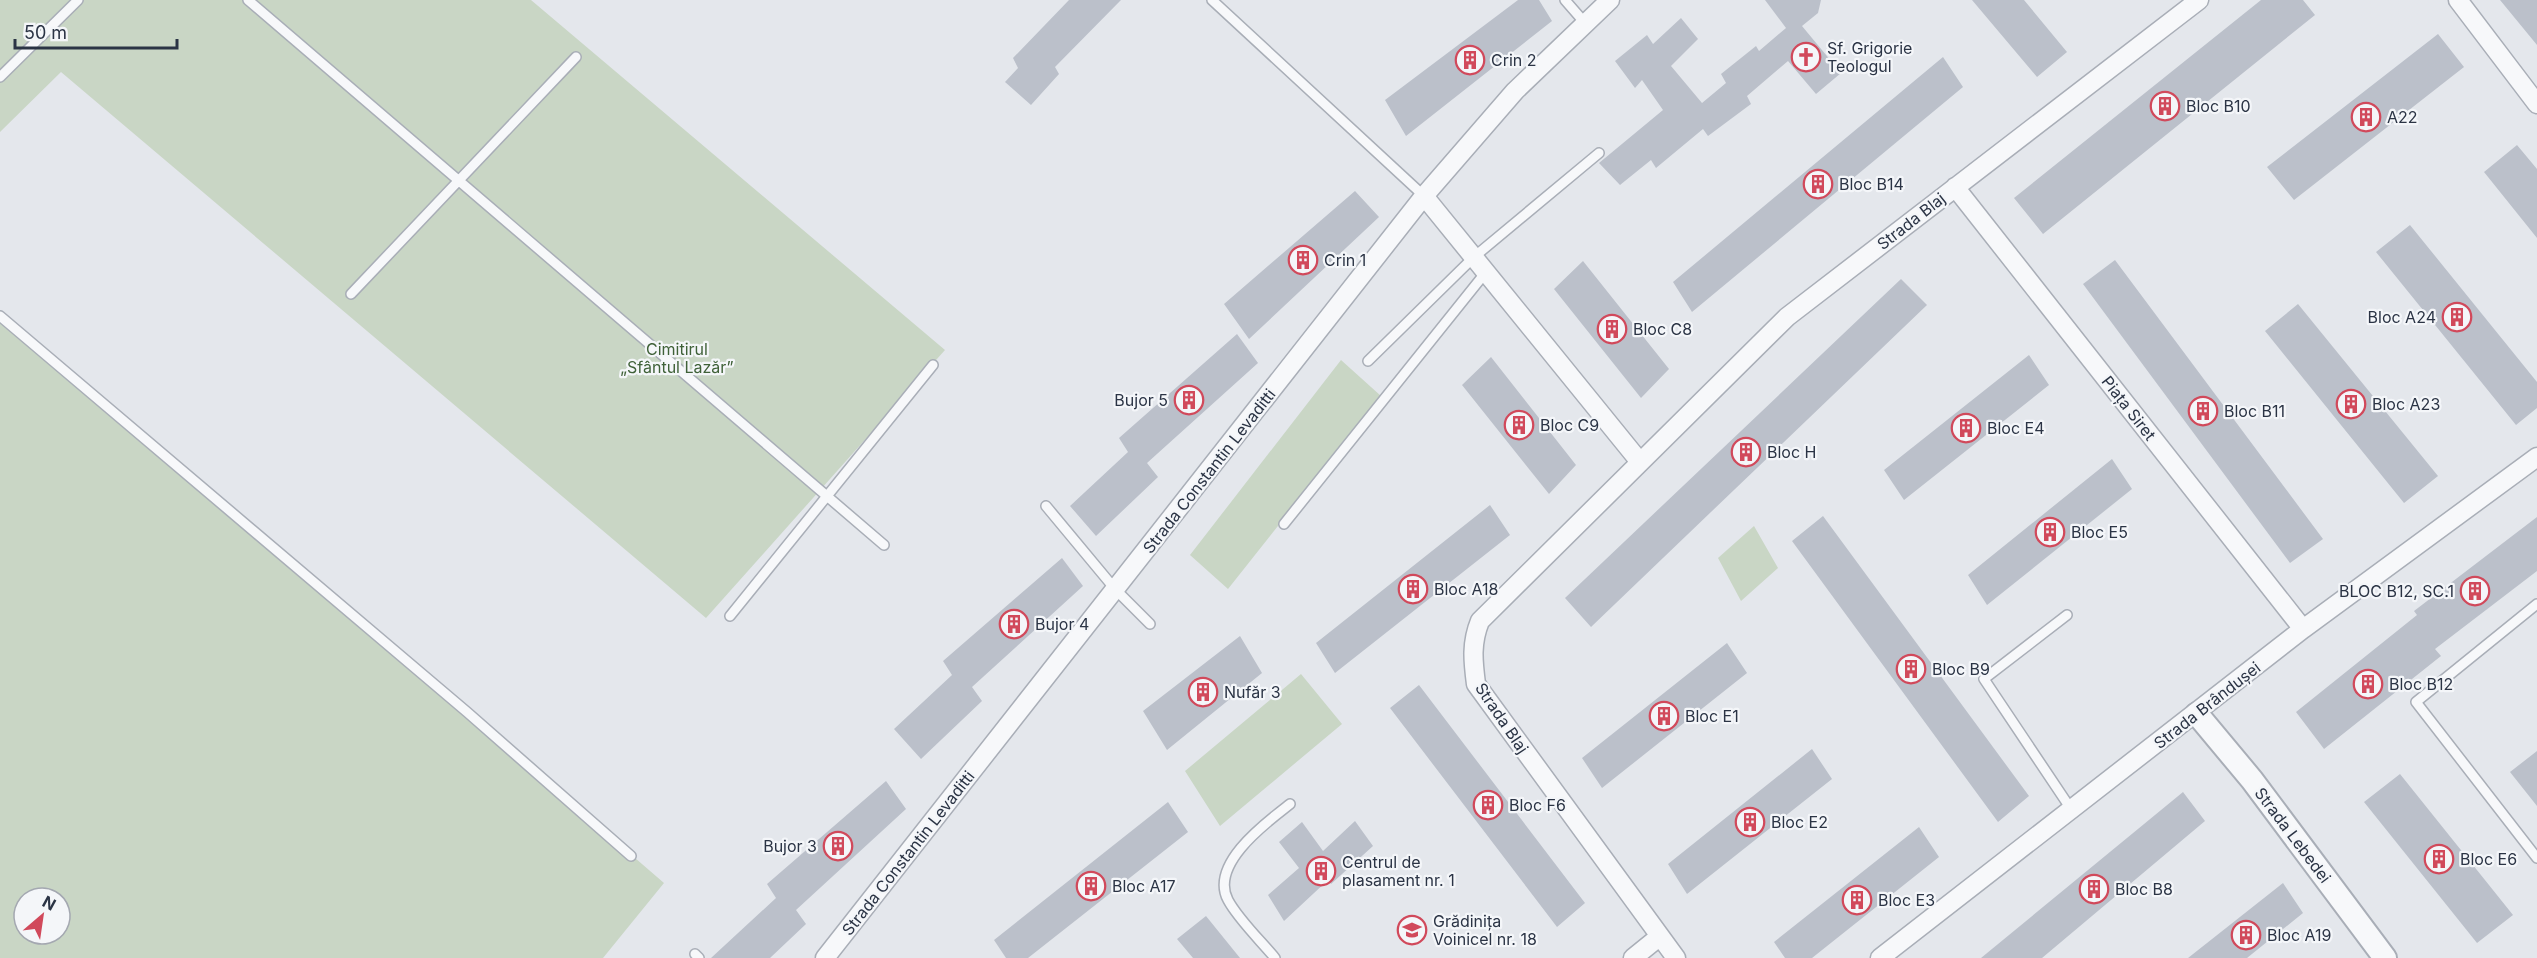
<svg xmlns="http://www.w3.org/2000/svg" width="2537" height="958" viewBox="0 0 2537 958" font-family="Inter,sans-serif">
  <rect width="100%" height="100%" fill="#e4e7ec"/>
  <path fill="#c9d6c5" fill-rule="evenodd" d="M0,0H531L945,350L706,618L61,72L0,132Z
    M0,310L664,883L603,958H0ZM24,898H60V934H24Z
    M1341,360L1381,396L1228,589L1190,555Z
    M1754,526L1778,568L1741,601L1718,558Z
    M1301,674L1342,724L1220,826L1185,771Z"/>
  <path fill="#bbc0ca" d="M1069,0H1121L1055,67L1059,74L1031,105L1005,82L1018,68L1013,58Z
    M1518,0H1539L1552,21L1406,136L1385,100Z
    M1765,0H1821L1818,13L1802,26L1841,73L1816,94L1788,61L1747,96L1751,104L1708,136L1703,129L1656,168L1651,160L1620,185L1599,163L1663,110L1642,80L1635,88L1615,61L1647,35L1653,44L1681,18L1698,39L1671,66L1702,103L1726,83L1721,74L1756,46L1759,51L1786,28Z
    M1972,0H2024L2067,52L2037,77Z
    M2261,0H2303L2315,15L2043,234L2014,198Z
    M2500,0H2537V45Z
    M2438,34L2464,67L2294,200L2267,167Z
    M1943,57L1963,87L1692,312L1673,282Z
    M2517,145L2537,169V238L2484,172Z
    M1355,191L1379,217L1249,339L1224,304Z
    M2410,225L2537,382V408L2516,425L2376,252Z
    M2115,260L2323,539L2290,563L2083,284Z
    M1583,261L1669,369L1641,398L1554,289Z
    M1901,279L1927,305L1591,627L1565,598Z
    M2298,304L2438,476L2404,503L2265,331Z
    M1237,334L1258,363L1147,463L1158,477L1096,536L1070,506L1128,452L1119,438Z
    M2029,355L2049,385L1904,500L1884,470Z
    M1491,357L1576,465L1549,494L1462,385Z
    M2112,459L2132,489L1987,605L1968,575Z
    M1490,505L1510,535L1335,673L1316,643Z
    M1823,516L2029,796L1998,822L1792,541Z
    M2537,517V571L2435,649L2441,656L2324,749L2296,712L2417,615L2414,611Z
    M1062,558L1083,586L972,687L982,701L921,759L894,729L952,675L943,661Z
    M1240,636L1262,673L1167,750L1143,711Z
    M1727,643L1747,673L1602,788L1582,758Z
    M1419,685L1585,903L1557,927L1390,708Z
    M1812,749L1832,779L1687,894L1668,864Z
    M2537,751V806L2510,772Z
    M2400,774L2513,915L2477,943L2364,802Z
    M886,781L906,809L796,910L806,924L770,958H711L776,898L767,884Z
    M2183,792L2205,821L2042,958H1981Z
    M1168,802L1188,832L1028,958H1006L994,940Z
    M1355,821L1373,846L1331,884L1328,880L1284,921L1268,895L1299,868L1279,842L1302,822L1323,851Z
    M1919,827L1939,857L1812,958H1785L1774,942Z
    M2283,883L2303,913L2247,958H2188Z
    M1206,916L1240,958H1193L1177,939Z"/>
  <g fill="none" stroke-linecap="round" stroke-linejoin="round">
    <g stroke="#a9aeb7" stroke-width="12">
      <path id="service" d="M248,0L884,545
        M1212,0L1424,196
        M1565,0L1585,23
        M0,77L78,0
        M351,294L576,57
        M0,316L467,712L631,856
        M1368,361L1474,257L1599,153
        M1046,506L1115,589L1150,624
        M1284,524L1486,272
        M2537,604L2416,702L2537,858
        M2067,615L1984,679L2071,809
        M730,616L933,365
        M695,954L699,958
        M1275,958C1261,941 1238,919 1228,900C1209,864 1267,822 1290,804"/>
    </g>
    <g stroke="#a9aeb7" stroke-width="21">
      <path id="minor" d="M2458,0L2537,104
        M1955,187L2303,629
        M1424,196L1640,462
        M825,958L1424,196L1515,91L1610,0
        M1633,958L1659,937
        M1676,958L1476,684C1473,661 1471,643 1480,621L1787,317L2199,0
        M1880,958L2303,629L2537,457"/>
    </g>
    <g stroke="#a9aeb7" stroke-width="26">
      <path id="tertiary" d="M2197,714L2252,780L2385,958"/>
    </g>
    <use href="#service" stroke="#f7f8fa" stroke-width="9"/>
    <use href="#minor" stroke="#f7f8fa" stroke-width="18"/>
    <use href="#tertiary" stroke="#f7f8fa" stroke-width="22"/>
  </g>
  <defs>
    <g id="church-ring" transform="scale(1.5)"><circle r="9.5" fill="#f4f6f9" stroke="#d1495b" stroke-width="1.5"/><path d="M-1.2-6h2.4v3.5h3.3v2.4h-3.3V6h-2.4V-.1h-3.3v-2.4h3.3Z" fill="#d1495b"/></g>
    <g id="building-ring" transform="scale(1.5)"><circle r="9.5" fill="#f4f6f9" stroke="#d1495b" stroke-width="1.5"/><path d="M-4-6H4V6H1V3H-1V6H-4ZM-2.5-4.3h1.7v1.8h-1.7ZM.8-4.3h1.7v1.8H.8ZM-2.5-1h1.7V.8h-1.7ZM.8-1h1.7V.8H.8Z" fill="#d1495b"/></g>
    <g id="school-ring" transform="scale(1.5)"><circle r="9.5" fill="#f4f6f9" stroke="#d1495b" stroke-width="1.5"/><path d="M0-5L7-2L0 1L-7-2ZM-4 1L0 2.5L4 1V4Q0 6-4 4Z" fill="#d1495b"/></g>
  </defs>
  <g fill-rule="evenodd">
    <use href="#church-ring" x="1806" y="57"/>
    <use href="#building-ring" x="1470" y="60"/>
    <use href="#building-ring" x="2165" y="106"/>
    <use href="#building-ring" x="2366" y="117"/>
    <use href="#building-ring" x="1818" y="184"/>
    <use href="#building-ring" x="1303" y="260"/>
    <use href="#building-ring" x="2457" y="317"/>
    <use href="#building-ring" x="1612" y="329"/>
    <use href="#building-ring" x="1189" y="400"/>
    <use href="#building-ring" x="2351" y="404"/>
    <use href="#building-ring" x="2203" y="411"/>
    <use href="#building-ring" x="1519" y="425"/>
    <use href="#building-ring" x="1966" y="428"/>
    <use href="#building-ring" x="1746" y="452"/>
    <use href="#building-ring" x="2050" y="532"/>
    <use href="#building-ring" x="1413" y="589"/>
    <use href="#building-ring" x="2475" y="591"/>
    <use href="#building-ring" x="1014" y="624"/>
    <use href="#building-ring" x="1911" y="669"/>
    <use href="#building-ring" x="2368" y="684"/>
    <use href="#building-ring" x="1203" y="692"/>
    <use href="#building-ring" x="1664" y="716"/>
    <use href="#building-ring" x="1488" y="805"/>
    <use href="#building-ring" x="1750" y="822"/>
    <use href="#building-ring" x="838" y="846"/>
    <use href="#building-ring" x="2439" y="859"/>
    <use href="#building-ring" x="1321" y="871"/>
    <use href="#building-ring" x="1091" y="886"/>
    <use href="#building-ring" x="2094" y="889"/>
    <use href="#building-ring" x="1857" y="900"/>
    <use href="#school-ring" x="1412" y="930"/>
    <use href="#building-ring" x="2246" y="935"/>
  </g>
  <g text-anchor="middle" stroke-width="4.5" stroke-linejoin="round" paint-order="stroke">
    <g font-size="16" fill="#2b3445" stroke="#f4f6f9" text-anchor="start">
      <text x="1827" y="54">Sf. Grigorie<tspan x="1827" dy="18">Teologul</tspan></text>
      <text x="1491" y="66">Crin 2</text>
      <text x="2186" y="112">Bloc B10</text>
      <text x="2387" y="123">A22</text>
      <text x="1839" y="190">Bloc B14</text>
      <text x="1324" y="266">Crin 1</text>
      <text x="2436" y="323" text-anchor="end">Bloc A24</text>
      <text x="1633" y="335">Bloc C8</text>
      <text x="1168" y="406" text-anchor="end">Bujor 5</text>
      <text x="2372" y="410">Bloc A23</text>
      <text x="2224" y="417">Bloc B11</text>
      <text x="1540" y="431">Bloc C9</text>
      <text x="1987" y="434">Bloc E4</text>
      <text x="1767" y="458">Bloc H</text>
      <text x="2071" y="538">Bloc E5</text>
      <text x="1434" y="595">Bloc A18</text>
      <text x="2454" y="597" text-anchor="end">BLOC B12, SC.1</text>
      <text x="1035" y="630">Bujor 4</text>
      <text x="1932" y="675">Bloc B9</text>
      <text x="2389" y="690">Bloc B12</text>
      <text x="1224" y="698">Nufăr 3</text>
      <text x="1685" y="722">Bloc E1</text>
      <text x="1509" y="811">Bloc F6</text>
      <text x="1771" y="828">Bloc E2</text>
      <text x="817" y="852" text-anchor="end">Bujor 3</text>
      <text x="2460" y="865">Bloc E6</text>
      <text x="1342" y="868">Centrul de<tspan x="1342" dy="18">plasament nr. 1</tspan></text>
      <text x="1112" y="892">Bloc A17</text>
      <text x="2115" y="895">Bloc B8</text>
      <text x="1878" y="906">Bloc E3</text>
      <text x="1433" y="927">Grădinița<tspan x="1433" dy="18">Voinicel nr. 18</tspan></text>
      <text x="2267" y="941">Bloc A19</text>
    </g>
    <g font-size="16" fill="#2b3445" stroke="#f4f6f9">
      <text transform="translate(1911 221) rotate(-38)" y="6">Strada Blaj</text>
      <text transform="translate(2129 408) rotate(52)" y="6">Piața Siret</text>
      <text transform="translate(1209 471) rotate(-52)" y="6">Strada Constantin Levaditti</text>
      <text transform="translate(2207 705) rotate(-38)" y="6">Strada Brândușei</text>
      <text transform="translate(1502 718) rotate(56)" y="6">Strada Blaj</text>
      <text transform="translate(2293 835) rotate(53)" y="6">Strada Lebedei</text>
      <text transform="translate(908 853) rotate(-52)" y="6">Strada Constantin Levaditti</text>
    </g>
    <g font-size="16" fill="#3f6138" stroke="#f4f6f9">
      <text x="677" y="355">Cimitirul<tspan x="677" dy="18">„Sfântul Lazăr”</tspan></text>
    </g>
  </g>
  <g transform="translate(42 916) rotate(29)"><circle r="28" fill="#f4f6f9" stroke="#a4a8b1" stroke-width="1.5"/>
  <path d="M0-4.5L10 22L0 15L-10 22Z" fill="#d1495b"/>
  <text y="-9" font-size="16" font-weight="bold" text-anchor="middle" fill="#2b3445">N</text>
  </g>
  <path d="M15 39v9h162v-9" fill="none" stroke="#2b3445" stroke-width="3"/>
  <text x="24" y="39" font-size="18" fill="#2b3445" stroke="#f4f6f9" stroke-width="4.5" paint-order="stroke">50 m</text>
</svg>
